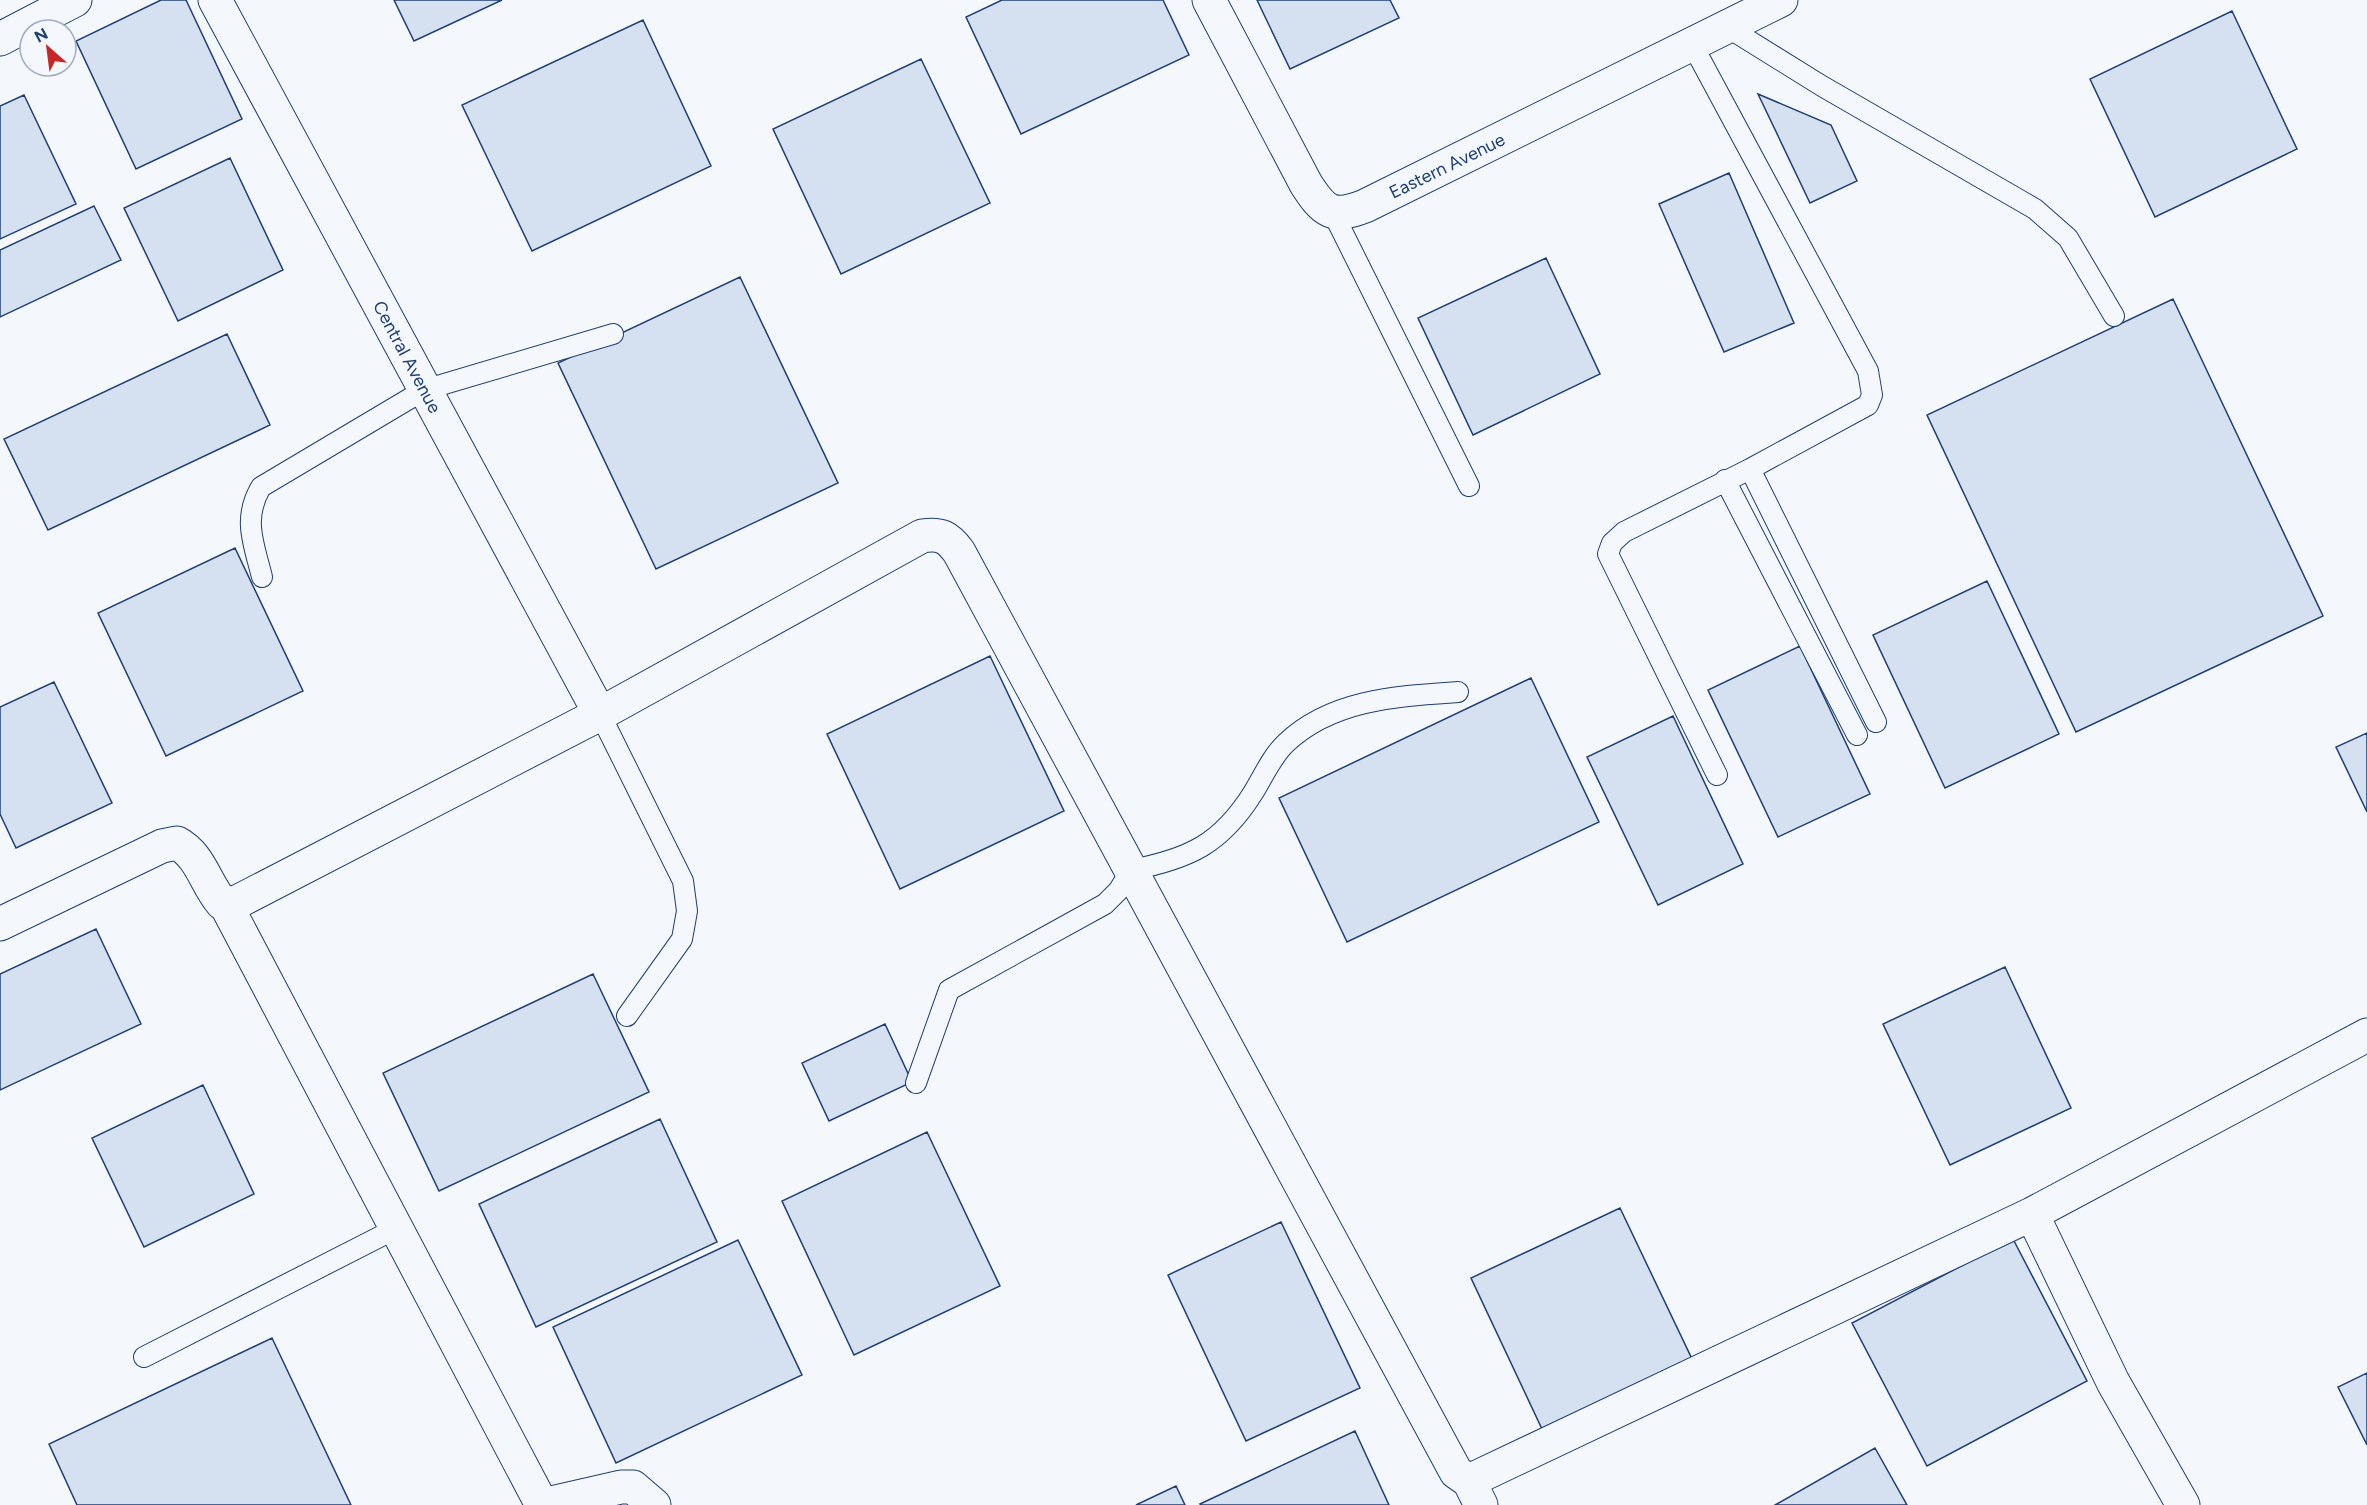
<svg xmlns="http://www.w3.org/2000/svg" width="2367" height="1505" viewBox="0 0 2367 1505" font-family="Figtree,sans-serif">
  <rect width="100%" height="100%" fill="#f4f7fb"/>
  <path fill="#d5e0f0" stroke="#1d3f73" stroke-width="1.5" d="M161,0H186L242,119L136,169L76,41Z
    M394,0H502L414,41Z
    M1002,0H1163L1189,55L1021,134L966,17Z
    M1257,0H1390L1399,18L1290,69Z
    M2232,11L2297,149L2155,217L2090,79Z
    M643,20L711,166L532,251L462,105Z
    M921,59L990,203L841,274L773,129Z
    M1758,94L1831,125L1857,181L1810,203Z
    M24,95L76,204L0,239V106Z
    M230,158L283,270L178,321L124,208Z
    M1729,173L1794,323L1724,352L1659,204Z
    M94,206L121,260L0,317V250Z
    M1546,258L1600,374L1473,435L1418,318Z
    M740,277L838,483L656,569L558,363Z
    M2173,299L2323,616L2076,732L1927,415Z
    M227,334L270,425L48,530L4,439Z
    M235,548L303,691L166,756L98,613Z
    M1987,581L2059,734L1945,788L1873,635Z
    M1800,646L1870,794L1778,837L1708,690Z
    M990,656L1064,811L900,889L827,734Z
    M1531,678L1599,822L1347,942L1279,798Z
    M54,682L112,803L16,848L0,814V707Z
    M1673,716L1743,864L1658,905L1587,757Z
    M2367,733V812L2336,747Z
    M96,929L141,1024L0,1090V974Z
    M2005,967L2071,1108L1950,1165L1883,1024Z
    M593,974L649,1092L439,1191L383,1073Z
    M885,1024L912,1082L829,1121L802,1063Z
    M203,1085L254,1194L144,1247L92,1138Z
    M660,1119L717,1242L536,1327L479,1204Z
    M927,1132L1000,1286L854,1355L782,1201Z
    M1620,1208L1692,1359L1542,1429L1471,1278Z
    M1281,1222L1360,1388L1246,1441L1168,1275Z
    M2013,1239L2087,1381L1927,1466L1852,1323Z
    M738,1240L802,1375L616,1463L553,1327Z
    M272,1338L351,1505H77L49,1444Z
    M2367,1373V1445L2338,1387Z
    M1355,1431L1389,1505H1201L1200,1504Z
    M1875,1448L1907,1505H1775Z
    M1176,1486L1185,1505H1136Z"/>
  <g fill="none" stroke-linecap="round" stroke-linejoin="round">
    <g stroke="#1d3f73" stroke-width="22">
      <path id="service" d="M1727,27L1822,86L2035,209L2068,238L2114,316
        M1692,44L1868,371L1872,395L1868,405L1750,469L1624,532L1612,543L1608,554L1717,775
        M1333,213L1469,486
        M1750,469L1876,722
        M1725,480L1857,735
        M262,577C254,544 242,519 261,487L424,390L613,334
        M600,714L683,881L687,911L682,939L627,1016
        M916,1083L949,990L1105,904L1119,890L1131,870C1189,859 1221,844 1253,793C1263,777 1272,756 1286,743C1332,699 1399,696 1458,692
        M144,1357L395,1229"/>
    </g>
    <g stroke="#1d3f73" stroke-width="35">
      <path id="minor" d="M1209,0L1306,184C1324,212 1332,219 1365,206L1781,0
        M0,39L75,0
        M226,905L542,1505
        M0,924L162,846L177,843C201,856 205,883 222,903L226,905L239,901L600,714L922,536C941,533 948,537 959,552L1456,1472L1469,1481L1481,1505
        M2032,1214L2113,1382L2183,1505
        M1469,1481L2032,1214L2367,1035
        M542,1505L621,1487H633L654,1505"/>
    </g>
    <g stroke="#1d3f73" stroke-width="35">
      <path id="tertiary" d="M215,0L600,714"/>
    </g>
    <use href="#service" stroke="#f4f7fb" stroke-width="20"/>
    <use href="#minor" stroke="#f4f7fb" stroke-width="33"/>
    <use href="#tertiary" stroke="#f4f7fb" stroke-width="33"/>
  </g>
  <g text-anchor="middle" stroke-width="4.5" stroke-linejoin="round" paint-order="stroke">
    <g font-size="18" fill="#1d3f73" stroke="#f4f7fb">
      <text transform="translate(1447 166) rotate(-26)" y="6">Eastern Avenue</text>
      <text transform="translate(407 357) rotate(62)" y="6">Central Avenue</text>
    </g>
  </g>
  <g transform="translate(48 48) rotate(332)"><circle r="28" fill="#f4f7fb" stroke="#9eadc5" stroke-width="1.5"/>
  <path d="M0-4.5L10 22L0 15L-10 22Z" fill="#c62828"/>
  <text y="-9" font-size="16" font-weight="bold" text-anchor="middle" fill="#1d3f73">N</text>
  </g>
</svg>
